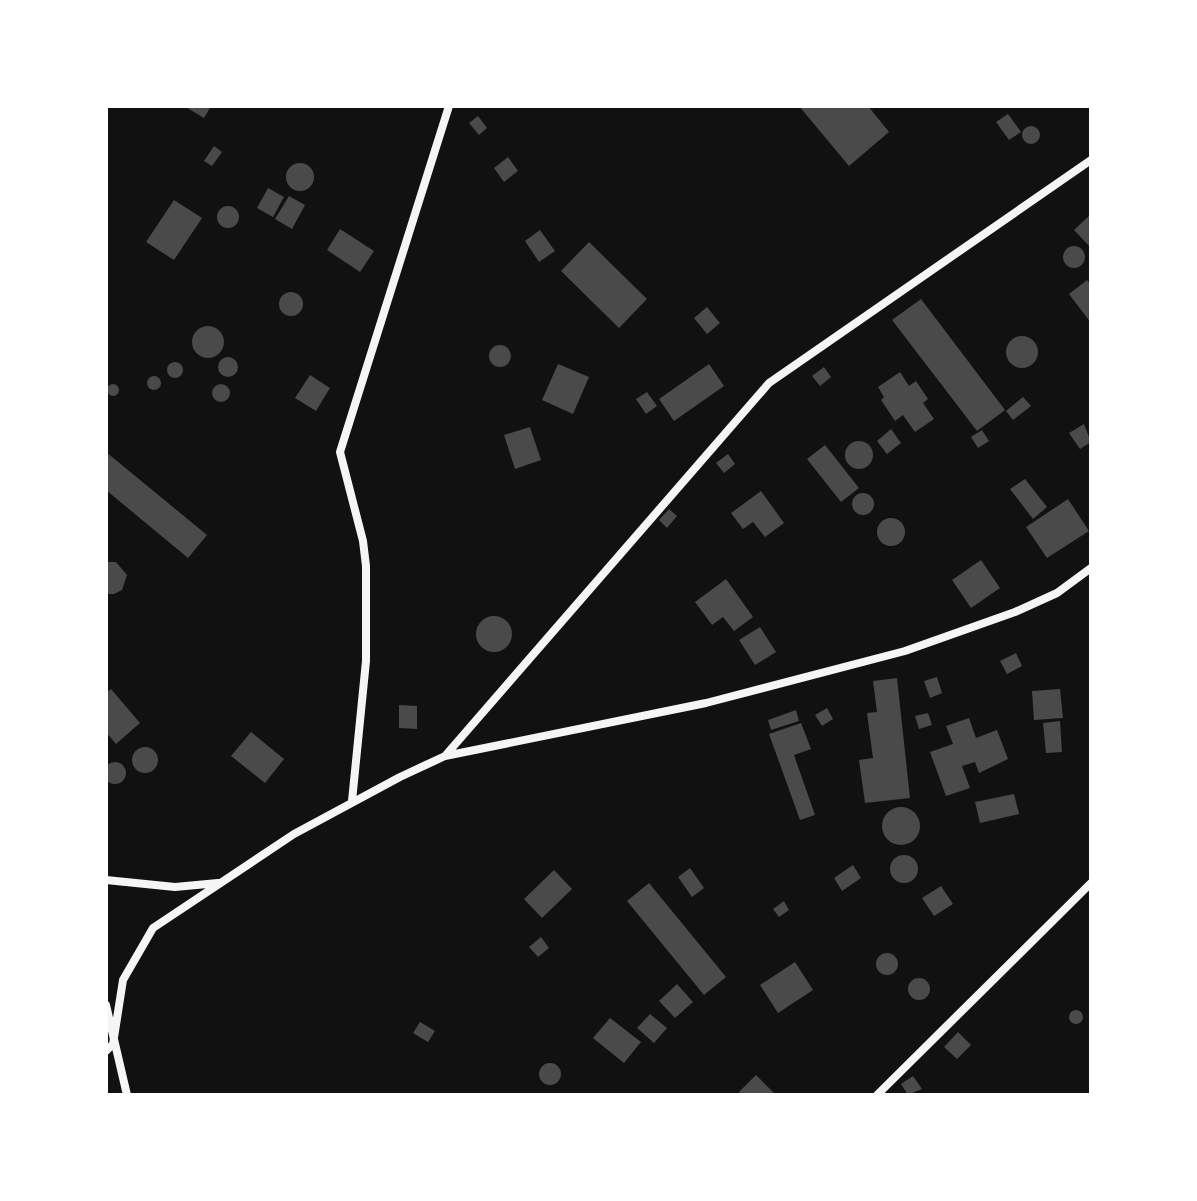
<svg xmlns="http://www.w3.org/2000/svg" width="1197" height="1201" viewBox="0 0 1197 1201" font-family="Merriweather,serif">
  <rect width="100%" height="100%" fill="#111"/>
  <path fill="#4a4a4a" d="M184,106H211L204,118Z
    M799,106H868L889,132L849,166Z
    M1008,114L1021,132L1009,140L996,122Z
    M478,116L487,128L479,135L469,123Z
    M1022 135a9 9 0 1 1 18 0a9 9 0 1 1-18 0Z
    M214,146L222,152L212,166L204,161Z
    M508,157L518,171L504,182L494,168Z
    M286 177a14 14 0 1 1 28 0a14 14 0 1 1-28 0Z
    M268,188L284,197L273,217L257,208Z
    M289,196L305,205L292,229L275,219Z
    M174,200L202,218L174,260L146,242Z
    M217 217a11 11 0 1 1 22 0a11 11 0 1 1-22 0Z
    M1091,214V248L1074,230Z
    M340,229L374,251L360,272L327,250Z
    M540,230L555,251L539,262L525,241Z
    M589,242L647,299L619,328L561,271Z
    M1063 257a11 11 0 1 1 22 0a11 11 0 1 1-22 0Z
    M1087,280L1091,285V323L1069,294Z
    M279 304a12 12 0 1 1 24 0a12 12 0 1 1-24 0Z
    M921,299L1005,410L977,431L892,320Z
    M707,307L720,323L707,334L694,318Z
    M192 342a16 16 0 1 1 32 0a16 16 0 1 1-32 0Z
    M1006 352a16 16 0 1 1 32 0a16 16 0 1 1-32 0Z
    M489 356a11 11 0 1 1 22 0a11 11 0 1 1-22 0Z
    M218 367a10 10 0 1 1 20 0a10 10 0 1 1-20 0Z
    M167 370a8 8 0 1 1 16 0a8 8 0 1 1-16 0Z
    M558,364L589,377L573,414L542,400Z
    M709,364L724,386L674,421L659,399Z
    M824,367L831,377L820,386L812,376Z
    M900,372L909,386L916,381L928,399L923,403L934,419L915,432L903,415L895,421L881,400L884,397L878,387Z
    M310,375L330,388L316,411L295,398Z
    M147 383a7 7 0 1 1 14 0a7 7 0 1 1-14 0Z
    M107 390a6 6 0 1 1 12 0a6 6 0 1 1-12 0Z
    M212 393a9 9 0 1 1 18 0a9 9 0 1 1-18 0Z
    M647,392L657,406L646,414L636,399Z
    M1023,397L1031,406L1013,420L1006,411Z
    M1084,424L1091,442L1080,449L1069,433Z
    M530,427L541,460L515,469L504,435Z
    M891,429L901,443L887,454L877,441Z
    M982,430L989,441L978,448L971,437Z
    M845 455a14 14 0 1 1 28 0a14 14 0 1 1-28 0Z
    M825,445L859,488L841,502L807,459Z
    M106,452L207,535L188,558L106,490Z
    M728,454L735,464L724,473L716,463Z
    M1025,479L1047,507L1033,519L1010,489Z
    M761,491L784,523L765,537L753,522L743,529L731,513Z
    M852 504a11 11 0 1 1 22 0a11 11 0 1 1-22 0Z
    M1068,499L1089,531L1047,558L1026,527Z
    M669,509L677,516L667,528L659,520Z
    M877 532a14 14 0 1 1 28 0a14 14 0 1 1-28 0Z
    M981,560L1000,588L971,608L952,580Z
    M106,562H116L127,575L122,590L114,594H106Z
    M726,579L753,617L734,631L723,617L712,625L695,602Z
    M476 634a18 18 0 1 1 36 0a18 18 0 1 1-36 0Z
    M760,627L776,652L755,665L739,640Z
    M1016,653L1022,666L1007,674L1000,661Z
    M937,677L942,693L930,698L924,681Z
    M897,678L910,798L865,803L859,760L873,758L867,713L877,712L873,681Z
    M111,689L140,723L116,744L106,732V693Z
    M1060,689L1063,718L1034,720L1032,691Z
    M399,705L417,706V729L399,728Z
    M827,708L833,719L822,726L815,715Z
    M796,710L799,721L771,730L768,720Z
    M928,713L932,725L919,729L915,716Z
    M969,718L976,738L997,730L1008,759L979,773L975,762L962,766L970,788L946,796L930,752L953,744L946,726Z
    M1060,721L1062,752L1046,753L1043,723Z
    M801,723L811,749L794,755L815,815L800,820L769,734Z
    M251,732L284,759L265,783L231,756Z
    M132 760a13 13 0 1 1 26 0a13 13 0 1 1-26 0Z
    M104 773a11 11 0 1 1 22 0a11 11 0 1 1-22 0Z
    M1014,794L1019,814L980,823L975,802Z
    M882 826a19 19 0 1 1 38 0a19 19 0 1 1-38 0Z
    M890 869a14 14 0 1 1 28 0a14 14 0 1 1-28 0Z
    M853,865L861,878L842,891L834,878Z
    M690,868L704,888L692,897L678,877Z
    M554,870L572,889L542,918L524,899Z
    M649,883L726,977L704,995L627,901Z
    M941,886L953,904L934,916L922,898Z
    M784,901L789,910L779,917L773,909Z
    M541,937L549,948L538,957L529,947Z
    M876 964a11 11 0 1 1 22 0a11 11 0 1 1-22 0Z
    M795,962L813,990L778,1013L760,985Z
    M908 989a11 11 0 1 1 22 0a11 11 0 1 1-22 0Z
    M677,984L693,1002L675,1018L659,1001Z
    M1069 1017a7 7 0 1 1 14 0a7 7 0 1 1-14 0Z
    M650,1014L667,1028L654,1043L637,1028Z
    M610,1018L641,1042L624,1063L593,1038Z
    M420,1022L435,1031L428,1042L413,1033Z
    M958,1032L971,1045L957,1059L944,1047Z
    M539 1074a11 11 0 1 1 22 0a11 11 0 1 1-22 0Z
    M756,1075L776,1095H742L739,1092Z
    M913,1076L922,1089L908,1095L901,1084Z"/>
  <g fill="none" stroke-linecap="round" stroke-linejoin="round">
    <path stroke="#f5f5f5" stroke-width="8" d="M445,756L769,383L1091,160
      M352,801L366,661V566L363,541L340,452L449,106
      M106,880L175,887L218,883
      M106,1005L127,1095
      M106,1051L113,1044L123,980L153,928L294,834L400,777L445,756L706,703L905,651L1015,612L1057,593L1091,568
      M877,1095L1091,883"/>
  </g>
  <rect width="1197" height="1201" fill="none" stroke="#ffffff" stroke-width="216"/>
</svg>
